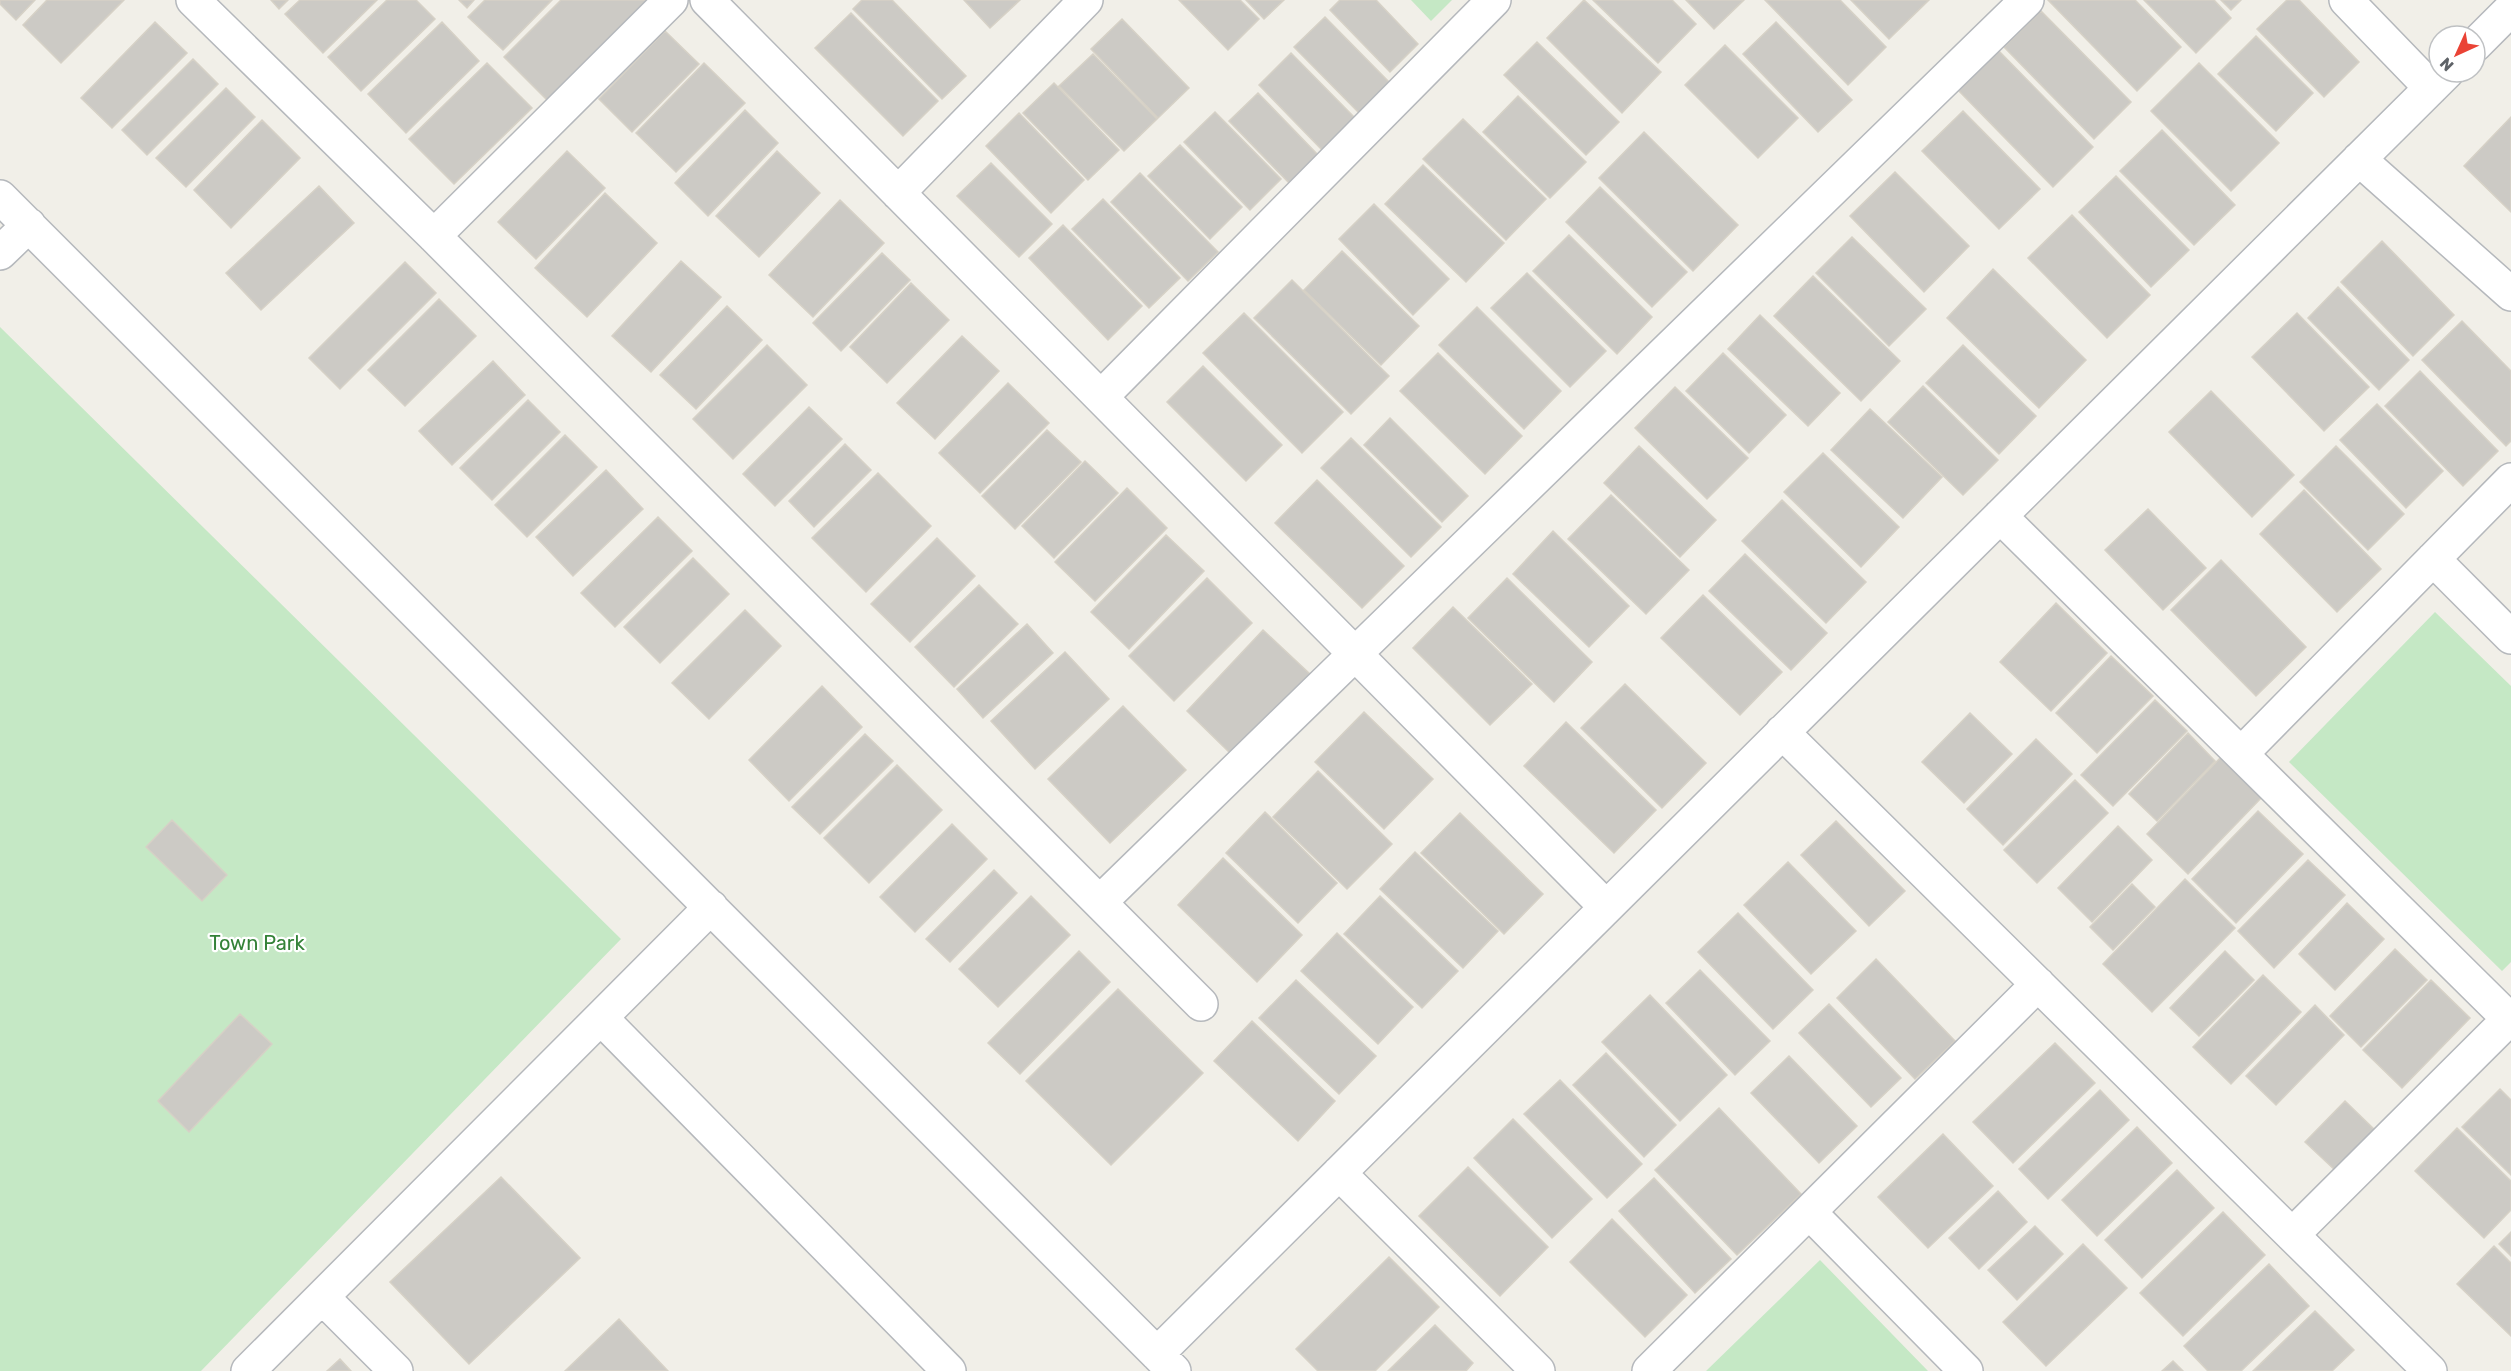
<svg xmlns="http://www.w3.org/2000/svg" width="2511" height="1371" viewBox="0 0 2511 1371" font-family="Rubik,sans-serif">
  <rect width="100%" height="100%" fill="#f1efe8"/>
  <path fill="#c5e8c5" d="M1411,0H1452L1431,21Z
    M0,327L621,939L201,1371H0Z
    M2435,612L2511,686V962L2502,971L2289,762Z
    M1820,1260L1928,1371H1706Z"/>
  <path fill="#cccac5" stroke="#d6d1c6" stroke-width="1.5" d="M0,0H35L16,20L0,4Z
    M47,0H124L61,63L23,25Z
    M271,0H288L279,9Z
    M300,0H377L323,53L285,14Z
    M387,0H416L435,19L361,91L328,57Z
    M459,0H474L467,8Z
    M485,0H552L503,50L468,17Z
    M561,0H650L550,103L504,57Z
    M862,0H892L966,76L942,99L853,9Z
    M964,0H1020L990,28Z
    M1179,0H1240L1259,19L1228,50Z
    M1246,0H1284L1264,19Z
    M1340,0H1376L1418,44L1390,72L1330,10Z
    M1584,0L1661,72L1622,113L1547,38Z
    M1593,0H1672L1696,24L1658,63Z
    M1686,0H1744L1714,29Z
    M1765,0H1840L1886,47L1848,85Z
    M1851,0H1929L1889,39Z
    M2048,0H2135L2181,47L2137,91Z
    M2144,0H2214L2231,18L2196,53Z
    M2221,0H2241L2231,10Z
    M2287,0H2299L2359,62L2324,97L2257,29Z
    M2041,11L2131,102L2094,139L2004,47Z
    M851,13L938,101L903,136L815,48Z
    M1325,17L1393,86L1362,116L1294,47Z
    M1122,19L1189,88L1158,118L1091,49Z
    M155,22L187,53L112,128L81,98Z
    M442,22L479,61L406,133L368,94Z
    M1776,22L1852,100L1818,132L1743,54Z
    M665,31L699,64L632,132L599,99Z
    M2256,36L2313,93L2276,131L2218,74Z
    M1537,42L1619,122L1586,155L1504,75Z
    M1725,45L1798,118L1758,158L1685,85Z
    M1997,49L2093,147L2053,187L1957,89Z
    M1291,53L1355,118L1322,150L1259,85Z
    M1093,54L1157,119L1124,151L1059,86Z
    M193,59L218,84L147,155L122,130Z
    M487,63L532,108L454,184L409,139Z
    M704,63L745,103L676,172L636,133Z
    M2199,63L2279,143L2231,191L2151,111Z
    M1054,83L1119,150L1088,180L1023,113Z
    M226,88L255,117L186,187L156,158Z
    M1258,93L1320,157L1291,185L1229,121Z
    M1518,96L1586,162L1550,198L1483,132Z
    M745,110L778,143L708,216L675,183Z
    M1963,111L2040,189L1999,229L1922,151Z
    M1215,112L1281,179L1250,210L1184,142Z
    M1019,113L1084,180L1051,213L986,146Z
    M2511,117V212L2464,166Z
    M1463,119L1546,199L1506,240L1423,159Z
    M262,120L300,158L231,228L194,190Z
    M2162,130L2235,205L2194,245L2120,171Z
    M1644,132L1738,225L1693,271L1599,178Z
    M1180,145L1242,207L1210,239L1148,176Z
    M567,151L605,188L536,259L498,222Z
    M777,151L820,193L759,257L716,216Z
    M991,163L1052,224L1019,257L957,196Z
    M1423,165L1504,243L1466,282L1385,204Z
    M1895,172L1969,246L1924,292L1850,216Z
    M1140,173L1218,252L1188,281L1111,202Z
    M2116,176L2189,250L2151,287L2079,212Z
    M319,186L354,223L261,310L226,273Z
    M1600,187L1687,272L1652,307L1566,222Z
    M605,193L657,243L587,317L535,268Z
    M1103,199L1180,278L1149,308L1072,229Z
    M840,200L884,243L813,317L769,275Z
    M1374,204L1449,279L1413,315L1339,239Z
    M2072,215L2150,295L2107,338L2028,258Z
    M1063,225L1142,306L1108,340L1029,258Z
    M1569,235L1652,317L1617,354L1533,271Z
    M1852,237L1926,309L1889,346L1816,273Z
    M2382,241L2454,315L2413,356L2341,282Z
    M1342,251L1419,326L1381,365L1304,290Z
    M882,253L910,280L841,351L813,323Z
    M681,261L721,297L651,372L612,336Z
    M405,262L436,293L340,389L309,358Z
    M1993,269L2086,360L2039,408L1947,318Z
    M1527,273L1606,351L1570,387L1491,308Z
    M1813,276L1900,361L1861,401L1774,316Z
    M1292,280L1389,376L1351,414L1254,318Z
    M911,283L949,320L887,383L850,347Z
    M2338,287L2409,360L2379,390L2308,318Z
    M439,299L476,336L405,406L368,370Z
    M727,306L762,340L696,409L660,375Z
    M1477,307L1561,391L1524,429L1439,345Z
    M1244,313L1343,412L1302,453L1203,353Z
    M2297,313L2369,387L2324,431L2252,357Z
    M1760,315L1840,393L1808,426L1728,349Z
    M2462,321L2511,371V441L2506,446L2422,360Z
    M962,336L999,371L935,439L897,403Z
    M767,345L807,385L733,459L693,419Z
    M1963,345L2036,416L1999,454L1926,383Z
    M1438,353L1522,436L1485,474L1400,391Z
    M1723,353L1786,415L1749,453L1686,391Z
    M493,361L525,395L452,465L419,431Z
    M1203,366L1282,445L1246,481L1167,402Z
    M2420,371L2498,451L2463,486L2385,406Z
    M1008,383L1049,423L980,493L939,453Z
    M1923,386L1998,460L1963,495L1888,422Z
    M1675,387L1748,458L1707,499L1635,428Z
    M2211,391L2294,475L2252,517L2169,432Z
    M528,400L560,432L492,500L460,468Z
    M2377,404L2443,471L2406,508L2340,440Z
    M809,407L842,439L775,506L743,474Z
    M1870,409L1942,477L1903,518L1831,450Z
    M1390,418L1468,496L1442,522L1364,445Z
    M1047,430L1081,462L1015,529L982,496Z
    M565,435L597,467L527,537L495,505Z
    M1351,438L1441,527L1411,557L1321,468Z
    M845,444L871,470L814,527L789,501Z
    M1639,446L1716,520L1680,557L1604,483Z
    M2336,446L2404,514L2368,550L2300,482Z
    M1823,453L1899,527L1861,567L1784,492Z
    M1085,461L1118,493L1054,558L1022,526Z
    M606,470L643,509L573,576L536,537Z
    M878,473L931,526L866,592L812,538Z
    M1317,480L1404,566L1362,608L1275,523Z
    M1127,488L1167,528L1095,601L1055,562Z
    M2304,490L2381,569L2337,612L2260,534Z
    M1611,495L1689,570L1646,614L1568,539Z
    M1782,500L1866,582L1826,623L1742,541Z
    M2148,509L2206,568L2163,610L2105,550Z
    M658,517L692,551L615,627L581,593Z
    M1553,531L1629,606L1589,647L1513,574Z
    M1166,535L1204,571L1129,649L1091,612Z
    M937,538L975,576L910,642L871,604Z
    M1745,554L1827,633L1791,670L1709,591Z
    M693,558L729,594L660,663L624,627Z
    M2221,560L2306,647L2256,696L2171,610Z
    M1207,578L1252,623L1174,701L1129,656Z
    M1507,578L1592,662L1554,702L1468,618Z
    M979,585L1018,624L954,687L915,647Z
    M1703,595L1782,672L1740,715L1661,638Z
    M2056,603L2107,653L2051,711L2000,662Z
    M1453,607L1532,684L1490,725L1413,648Z
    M745,610L781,646L709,719L672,683Z
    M1027,624L1053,653L983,718L957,689Z
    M1263,630L1310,674L1232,755L1187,711Z
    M1065,652L1109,699L1035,769L991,721Z
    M2111,656L2153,696L2097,753L2056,713Z
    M1625,684L1706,763L1662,808L1581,728Z
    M822,686L862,727L789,801L749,760Z
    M2155,700L2187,731L2113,806L2081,775Z
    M1123,706L1186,770L1110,843L1048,779Z
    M1364,712L1433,779L1384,829L1315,762Z
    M1970,713L2012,754L1964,803L1922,762Z
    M1566,722L1656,810L1614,853L1524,766Z
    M2188,733L2215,761L2157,821L2129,794Z
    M865,734L893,761L820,834L792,807Z
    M2036,739L2072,774L2003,845L1967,809Z
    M2222,756L2263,796L2188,874L2147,834Z
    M897,765L942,810L869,883L824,838Z
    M1318,771L1392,844L1347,889L1273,817Z
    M2075,780L2108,813L2037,883L2004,850Z
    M2258,811L2303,854L2236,923L2192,879Z
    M1265,812L1337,883L1298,923L1226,853Z
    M1460,813L1543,894L1504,934L1421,853Z
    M172,820L227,875L202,901L146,847Z
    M1836,821L1905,891L1869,926L1801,855Z
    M952,824L987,859L915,932L880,897Z
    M2118,826L2152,860L2092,922L2058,888Z
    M1415,852L1498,931L1463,968L1380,889Z
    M1223,858L1302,935L1257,982L1178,905Z
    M2308,860L2345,895L2274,968L2238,931Z
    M1788,862L1856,931L1811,974L1744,905Z
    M994,870L1017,893L950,962L926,939Z
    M2185,879L2235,928L2152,1012L2103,964Z
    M2132,884L2155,907L2113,950L2090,927Z
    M1031,896L1070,935L998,1007L959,969Z
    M1380,896L1458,971L1422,1008L1344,934Z
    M2347,903L2384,939L2335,990L2299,954Z
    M1738,913L1813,990L1773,1029L1698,952Z
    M1337,933L1413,1007L1378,1044L1301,971Z
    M2395,949L2427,980L2361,1047L2330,1016Z
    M1079,951L1110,982L1020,1074L988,1043Z
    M2225,951L2254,980L2199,1036L2170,1008Z
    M1876,959L1955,1041L1915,1079L1837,998Z
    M1700,970L1770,1041L1735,1075L1666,1003Z
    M2263,975L2301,1012L2231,1084L2193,1047Z
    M1296,980L1376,1056L1339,1094L1259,1018Z
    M2431,980L2470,1018L2402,1088L2363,1050Z
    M1118,989L1203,1073L1111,1165L1026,1081Z
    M1650,995L1727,1075L1680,1121L1602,1042Z
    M1829,1004L1901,1078L1871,1107L1799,1033Z
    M2315,1005L2344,1035L2276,1105L2246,1076Z
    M240,1014L272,1044L189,1132L158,1101Z
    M1252,1021L1335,1101L1298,1141L1214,1061Z
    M2055,1043L2095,1083L2013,1163L1973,1122Z
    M1606,1053L1676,1125L1644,1157L1573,1085Z
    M1789,1056L1857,1126L1819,1163L1751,1093Z
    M1560,1080L1642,1164L1607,1198L1524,1114Z
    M2500,1089L2511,1100V1175L2462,1127Z
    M2100,1090L2129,1120L2048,1199L2019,1169Z
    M2345,1101L2376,1131L2337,1172L2305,1142Z
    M1719,1108L1801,1194L1737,1255L1655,1170Z
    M1513,1119L1592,1199L1552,1238L1474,1158Z
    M2137,1127L2172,1163L2097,1236L2062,1200Z
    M2457,1128L2511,1181V1210L2484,1238L2415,1171Z
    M1943,1134L1993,1186L1928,1248L1878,1197Z
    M1468,1167L1548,1247L1500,1296L1419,1216Z
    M2177,1170L2214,1208L2142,1278L2105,1240Z
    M501,1177L580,1258L469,1364L390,1282Z
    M1654,1178L1731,1259L1695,1293L1619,1211Z
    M1998,1191L2027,1222L1979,1269L1949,1238Z
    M2223,1212L2265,1255L2183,1336L2140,1293Z
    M1612,1219L1687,1295L1645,1337L1570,1262Z
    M2035,1226L2063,1254L2017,1300L1988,1270Z
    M2511,1232V1256L2499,1244Z
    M2083,1244L2127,1288L2046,1366L2003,1322Z
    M2494,1246L2511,1263V1336L2457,1284Z
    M1389,1257L1439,1307L1375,1371H1318L1296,1349Z
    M2269,1264L2309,1306L2241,1371H2208L2184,1346Z
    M2315,1311L2354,1350L2332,1371H2253Z
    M619,1319L668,1371H565Z
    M1435,1325L1473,1363L1466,1371H1388Z
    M340,1359L351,1371H327Z
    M2173,1361L2183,1371H2162Z"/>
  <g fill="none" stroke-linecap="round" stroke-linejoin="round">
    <g stroke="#b5b8bc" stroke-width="36">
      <path id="minor" d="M193,0L434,236L1201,1004
        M707,0L1606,907
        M2346,0L2431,88
        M2475,45L2511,9
        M2359,159L2511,294
        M898,193L1086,0
        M0,197L1174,1371
        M434,236L671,0
        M0,253L29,225
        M1101,397L1494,0
        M2000,516L2509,1019
        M2433,559L2511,637
        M1782,732L2430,1371
        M2241,754L2511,480
        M1100,902L2027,0
        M601,1018L949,1371
        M1339,1173L1538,1371
        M1809,1212L1966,1371
        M2292,1235L2511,1017
        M322,1297L396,1371
        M1157,1354L2447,72
        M248,1371L711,907
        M1649,1371L2038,984"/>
    </g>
    <use href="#minor" stroke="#fff" stroke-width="33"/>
  </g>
  <g text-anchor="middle" stroke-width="4.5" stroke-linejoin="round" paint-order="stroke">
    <g font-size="20" fill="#348238" stroke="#fff">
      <text x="257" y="950">Town Park</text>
    </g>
  </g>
  <g transform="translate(2457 54) rotate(225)"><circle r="28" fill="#ffffff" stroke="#bfc1c3" stroke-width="1.5"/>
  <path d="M0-4.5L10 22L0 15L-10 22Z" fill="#ea4335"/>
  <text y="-9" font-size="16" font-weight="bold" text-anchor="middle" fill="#5f6368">N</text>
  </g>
</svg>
